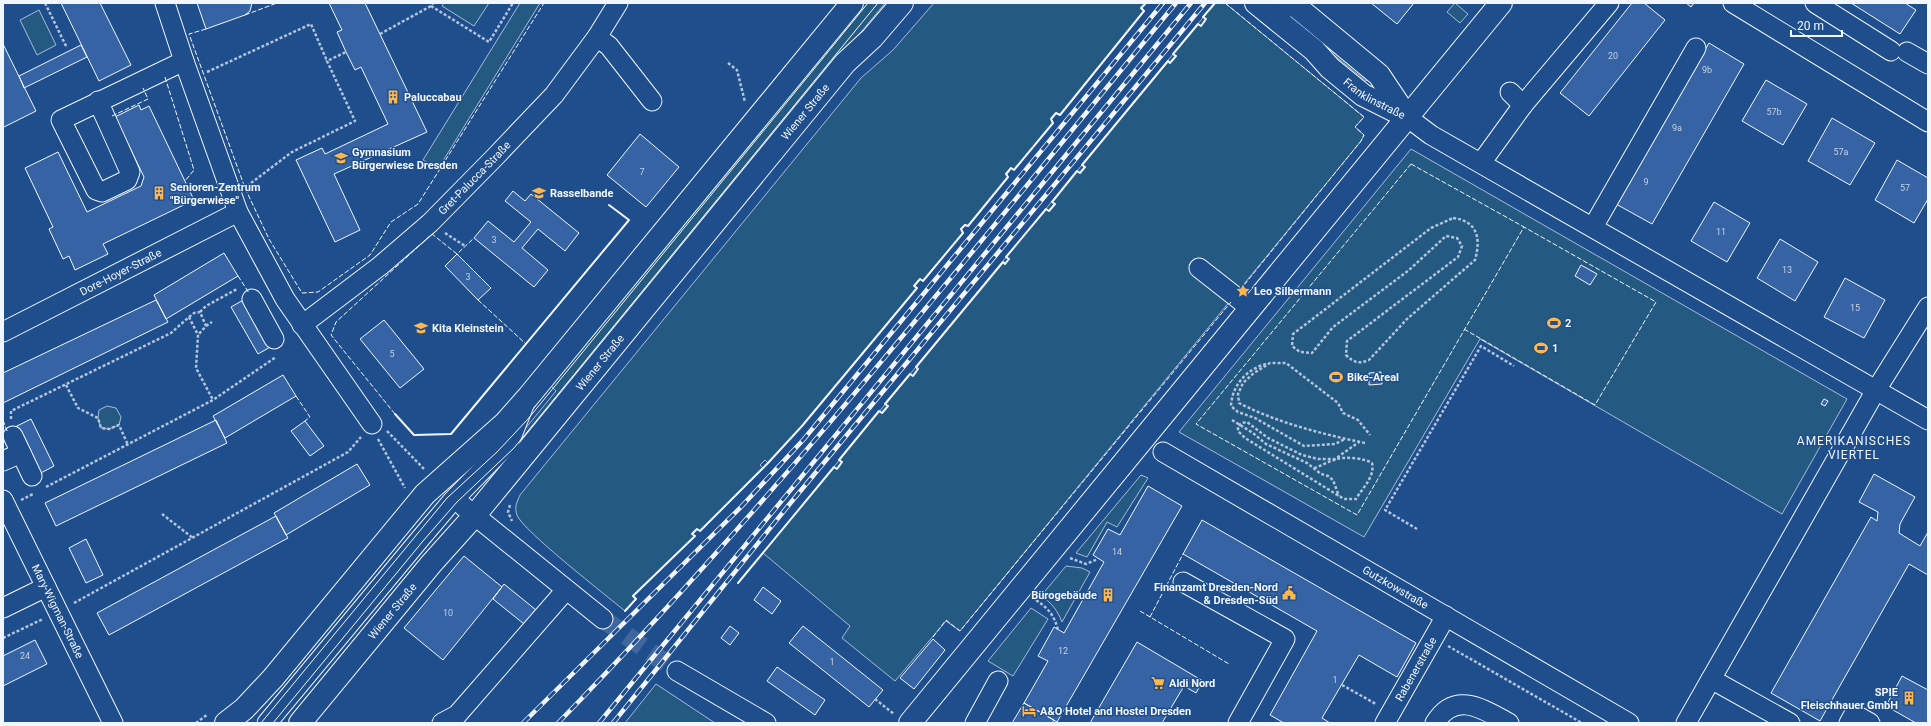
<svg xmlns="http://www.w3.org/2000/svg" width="1931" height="726" viewBox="0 0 1931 726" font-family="Roboto,sans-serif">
  <rect width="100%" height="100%" fill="#1f4e8c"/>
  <path fill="#245a82" stroke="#a8bbd7" d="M444,3H489L474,26L442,6Z
    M520,3H540L438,169L423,160Z
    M864,3H885L493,480L484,473L511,446L556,391L550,385Z
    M934,3H1146L1142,8L1144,11L1060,115L1056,113L1051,119L1053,123L1014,170L1011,168L1007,174L1008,177L968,226L964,225L961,229L963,233L923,281L920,279L915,285L917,288L802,426L768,463L765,460L760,465L763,468L700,531L697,529L692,533L695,536L633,595L636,599L625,611C607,596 522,530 517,515C514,507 517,502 520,495L861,78L893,50Z
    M1215,3H1225L1364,117L1355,127L1364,135L1361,141L960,631L946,621L895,681L842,638L850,626L763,553Z
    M1455,3L1468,14L1460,23L1447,12Z
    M39,10L56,45L37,55L20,20Z
    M1290,13L1370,77L1366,81L1293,22Z
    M1411,149L1847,399L1782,514L1480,339L1364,537L1179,432Z
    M107,406L116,408L121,417L119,425L109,429L101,428L98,418L99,410Z
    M1141,475L1148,478L1117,527L1107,522L1087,557L1076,553Z
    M1066,566L1082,568L1090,572L1062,622C1057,610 1052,603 1041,596Z
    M1031,608L1048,619L1013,676L988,661Z
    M656,684L715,723H625Z"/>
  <path fill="#3563a3" stroke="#f2f6ff" d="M61,3H100L131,65L99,81Z
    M197,3H252L250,11L245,15L206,29Z
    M329,3H365L427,132L334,174L360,230L335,242L296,160L322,148L325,154L388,124L361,67L355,70L346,52L337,32L342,30Z
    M1371,3H1414L1397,24Z
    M1632,3H1644L1665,20L1589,116L1560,93Z
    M1686,3H1694L1691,7Z
    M1851,3H1905L1916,10L1900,34Z
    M1709,43L1744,64L1652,224L1616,204Z
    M3,44L36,111L4,127L3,126Z
    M81,45L87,57L24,88L19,76Z
    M1766,80L1807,104L1783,145L1742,121Z
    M139,105L141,110L149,106L194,200L103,244L108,254L75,270L69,256L63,259L49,229L53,227L25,168L58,152L87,212L141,186L144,177L115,117Z
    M1832,118L1875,143L1850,185L1808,161Z
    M640,134L679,167L646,207L607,175Z
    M1897,160L1928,178V199L1914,223L1875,200Z
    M513,191L525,201L531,194L579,233L565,251L538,229L522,248L548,270L534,287L474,238L488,221L514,242L531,222L505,201Z
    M1714,202L1750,223L1727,262L1691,241Z
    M1780,239L1818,262L1795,301L1757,278Z
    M224,253L238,276L166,319L154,295Z
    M457,254L491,288L478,300L445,266Z
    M1581,265L1597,274L1590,285L1575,276Z
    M1845,278L1885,300L1864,338L1824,317Z
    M245,299L272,346L258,354L231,307Z
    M156,300L168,322L3,403V373Z
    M384,320L424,369L400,388L360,339Z
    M1381,372L1382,384L1369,385V373Z
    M283,375L296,396L225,438L213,416Z
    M1824,399L1828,401L1825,406L1821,404Z
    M31,419L54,466L39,474L15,427Z
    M216,420L227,443L56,526L45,503Z
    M305,421L324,446L310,456L291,431Z
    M357,464L370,485L286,535L274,513Z
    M1874,474L1915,497L1900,524L1899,533L1920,546L1928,532V575L1909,564L1820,721L1771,693L1871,517L1877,521L1878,512L1859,502Z
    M1148,486L1182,506L1057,722L1024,703L1048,661L1038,656L1054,627L1064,633L1104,562L1093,555L1108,529L1120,535Z
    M276,516L288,538L109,635L97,613Z
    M1202,520L1416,643L1397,677L1359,655L1322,718L1330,723H1284L1270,715L1317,631L1183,554Z
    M86,539L103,575L86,583L69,548Z
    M464,556L502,587L443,660L404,628Z
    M504,584L536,610L524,624L493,599Z
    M763,587L781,601L772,614L754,600Z
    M730,626L739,633L730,645L721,638Z
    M803,626L883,690L869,707L789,643Z
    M933,639L945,650L914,689L900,678Z
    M35,640L47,664L3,686V656Z
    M1137,642L1203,681L1196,693L1184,686L1162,723H1090Z
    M777,667L825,700L815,715L767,681Z
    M1902,676L1928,690V723H1916L1886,706Z
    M1024,703L1054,720L1052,723H1012Z"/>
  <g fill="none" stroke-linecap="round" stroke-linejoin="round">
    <path stroke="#3f679d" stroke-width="19" stroke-dasharray="19 10" stroke-linecap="butt" d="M603,619L677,671"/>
    <g stroke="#f2f6ff" stroke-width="21">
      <g id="minor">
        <path d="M165,3L184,61L238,212L285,299L372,424"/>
        <path d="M1733,3L1928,122"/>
        <path d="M1815,3L1891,51"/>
        <path d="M1281,22V3"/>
        <path d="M597,37L609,46L652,101"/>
        <path d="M1907,52L1928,64"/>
        <path d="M1510,92L1523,105"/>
        <path d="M98,101L130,172L127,180L102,192L96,190L61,120L184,61"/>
        <path d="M1407,117L1431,135L1928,420"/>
        <path d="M1481,163L1523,105L1609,3"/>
        <path d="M1593,227L1696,48"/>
        <path d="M1199,268L1250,308"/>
        <path d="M252,299L274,339"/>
        <path id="s1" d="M302,325L380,266L430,223L495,157L554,95L597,37L618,3"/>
        <path id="s2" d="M3,332L238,212"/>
        <path d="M13,436L32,476"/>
        <path id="s3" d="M1163,452L1629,723"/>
        <path d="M3,461L21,453"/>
        <path id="s4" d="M3,500L113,723"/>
        <path d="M463,506L603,619"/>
        <path d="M1183,582L1285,639L1238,723"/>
        <path d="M3,608L46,587"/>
        <path d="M677,671L766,723"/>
        <path d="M1711,679L1790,723"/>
        <path d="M267,723L420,539L453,500L509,443L524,405"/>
        <path d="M442,723L457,715L566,590"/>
        <path d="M975,723L998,681"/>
        <path id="s5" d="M1385,723L1446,616"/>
        <path d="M1435,723C1455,690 1483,709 1509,723"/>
        <path d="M1686,723L1876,390L1928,307"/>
        <path d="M1849,723L1854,714L1870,723"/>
      </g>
    </g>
    <g stroke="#f2f6ff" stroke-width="24">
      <g id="major">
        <path id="s6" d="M1256,3L1314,50L1330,68L1363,95L1407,117"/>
        <path d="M1292,3L1379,75L1407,117"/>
        <path d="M226,723L244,709L273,678L425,494L505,423L528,397L852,3"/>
        <path id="s7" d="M300,723L431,564L475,515L845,63L872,38L902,3"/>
        <path d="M910,723L1501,3"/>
      </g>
    </g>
    <path stroke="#b3c4dc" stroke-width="2.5" stroke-dasharray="3 2" stroke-linecap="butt" d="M45,3L67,48
      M431,6L489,42L513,3
      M380,34L431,6L433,3
      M728,63L737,70L745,102
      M207,72L311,24L327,61
      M247,186L292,152L355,121L327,61L346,52
      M1453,218C1478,221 1481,239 1475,260L1407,319L1369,360C1359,364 1354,363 1346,355L1347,341L1458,257L1462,246L1457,238L1446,236L1409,270L1333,327L1312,353L1300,352L1292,346L1293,334L1431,228Z
      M445,233L465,246
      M200,312L206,306L237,289
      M189,317L194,313L200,312L206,326L198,335
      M206,326L212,322
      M1266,364C1247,369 1232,385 1231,406L1238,412L1255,418L1304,446L1335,444L1345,439
      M66,385L78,408L98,418L101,428L109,429L119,425L128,445
      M11,419V411L171,333L189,317L198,335L196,368L213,400
      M1232,420L1253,433L1266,444L1307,463L1321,474L1328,476L1333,480L1339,496
      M387,431L424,469
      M378,439L405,488
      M1365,443C1322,434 1278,423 1239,403L1238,394L1243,383L1254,373L1270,363H1286L1338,403L1343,413L1358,420L1370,435
      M1314,468C1321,466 1327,462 1334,460C1343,456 1364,458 1372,463C1375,477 1363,487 1356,499H1344L1245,438L1238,431V426L1242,423L1247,422L1268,438L1302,455L1318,459H1335L1359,442
      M46,487L213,400L276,357
      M21,500L33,494
      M510,505L508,512L512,521
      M162,514L193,538
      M1417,529L1385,510L1481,346L1514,366
      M1070,558L1086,564L1098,559
      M1036,600C1049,609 1054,615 1058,630
      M74,603L348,452L361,437
      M3,638L43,619
      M1448,646L1582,723
      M1342,685L1376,704
      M875,699L894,714
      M196,723L208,714"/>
    <use href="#minor" stroke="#1f4e8c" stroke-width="19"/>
    <use href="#major" stroke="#1f4e8c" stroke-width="22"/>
    <path stroke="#f2f6ff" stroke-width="1" d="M261,723L447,498L497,452L528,419L868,3
      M273,723L423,541L457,502L514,448L878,3"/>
    <g stroke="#f2f6ff" stroke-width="4.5">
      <path id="rail" d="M523,723L741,507L804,439L1163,3
        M558,723C779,496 975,248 1176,3
        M599,723L1191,3
        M613,723L788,506L1205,3"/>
    </g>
    <use href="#rail" stroke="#1f4e8c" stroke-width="3" stroke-dasharray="9" stroke-linecap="butt"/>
    <path stroke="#f2f6ff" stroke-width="1" stroke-dasharray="5 2" stroke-linecap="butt" d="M1225,3L1364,117L1355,127L1364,135L1361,141L1240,290
      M245,15L277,3
      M206,29L189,34L245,188L269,239L302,293L318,292L370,255L391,222L418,204L544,3
      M165,77L194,170L185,181
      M112,116L148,99L143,88
      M1411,164L1524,227L1357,515L1196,424Z
      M238,276L249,293
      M478,300L526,344
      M1464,329L1595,405L1656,302L1524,227
      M296,396L310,417L305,421
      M395,414L331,335L336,322L432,234L457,254L474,238
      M3,420L7,431L8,430
      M1140,611L1229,664
      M1150,617L1183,554
      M933,637L946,620L960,631L1231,302"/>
    <path stroke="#f2f6ff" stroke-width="2" d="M1148,3H1151
      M395,414L414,435L451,434L629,220L609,205
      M738,583L834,467L837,469L842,462L839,460L879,411L882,413L888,406L885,404L910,374L913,376L918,369L916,367L1003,262L1005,264L1009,259L1006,257L1046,209L1049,211L1055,204L1052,202L1077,171L1080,173L1085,167L1082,165L1168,61L1170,63L1176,56L1173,54L1198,24L1201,26L1206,19L1203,17L1215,3
      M625,611L636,599L633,596L695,536L692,534L697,529L700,531L768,463L802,426L917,288L914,286L920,279L923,281L963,233L961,229L965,225L968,226L1008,177L1006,174L1011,168L1014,170L1053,123L1051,119L1056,113L1060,115L1144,11L1141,8L1146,3"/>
  </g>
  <defs>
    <g id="building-bare" transform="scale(1.08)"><path d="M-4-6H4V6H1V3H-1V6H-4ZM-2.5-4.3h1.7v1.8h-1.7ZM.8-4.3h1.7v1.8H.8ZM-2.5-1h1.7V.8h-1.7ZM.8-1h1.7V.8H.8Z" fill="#ffb74d" stroke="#1f4e8c" stroke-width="2.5" paint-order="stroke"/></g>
    <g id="school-bare" transform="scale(1.08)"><path d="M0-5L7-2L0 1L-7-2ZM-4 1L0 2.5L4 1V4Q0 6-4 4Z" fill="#ffb74d" stroke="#1f4e8c" stroke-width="2.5" paint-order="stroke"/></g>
    <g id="sight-bare" transform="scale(1.08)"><path d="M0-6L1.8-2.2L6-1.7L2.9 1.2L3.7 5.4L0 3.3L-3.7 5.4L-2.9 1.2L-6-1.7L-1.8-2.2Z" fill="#ffb74d" stroke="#1f4e8c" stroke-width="2.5" paint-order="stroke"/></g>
    <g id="stadium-bare" transform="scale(1.08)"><path d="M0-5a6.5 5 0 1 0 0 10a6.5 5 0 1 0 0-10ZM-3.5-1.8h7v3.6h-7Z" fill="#ffb74d" stroke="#1f4e8c" stroke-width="2.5" paint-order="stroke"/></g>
    <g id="civic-bare" transform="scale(1.08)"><path d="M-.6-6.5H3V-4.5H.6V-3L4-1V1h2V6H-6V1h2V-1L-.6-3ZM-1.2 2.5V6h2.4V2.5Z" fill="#ffb74d" stroke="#1f4e8c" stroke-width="2.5" paint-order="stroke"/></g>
    <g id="supermarket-bare" transform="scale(1.08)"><path d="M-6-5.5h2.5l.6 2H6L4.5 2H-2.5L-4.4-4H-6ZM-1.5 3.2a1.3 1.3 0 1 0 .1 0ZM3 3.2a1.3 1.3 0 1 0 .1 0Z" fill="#ffb74d" stroke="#1f4e8c" stroke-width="2.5" paint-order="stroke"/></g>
    <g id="hotel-bare" transform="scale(1.08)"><path d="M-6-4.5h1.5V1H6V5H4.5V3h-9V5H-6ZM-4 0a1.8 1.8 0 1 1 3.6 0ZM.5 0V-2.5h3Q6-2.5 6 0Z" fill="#ffb74d" stroke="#1f4e8c" stroke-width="2.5" paint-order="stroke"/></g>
  </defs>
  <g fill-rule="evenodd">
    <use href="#building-bare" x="393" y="97"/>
    <use href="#school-bare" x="341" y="158"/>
    <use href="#building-bare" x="159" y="193"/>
    <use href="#school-bare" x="539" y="193"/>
    <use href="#sight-bare" x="1243" y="291"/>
    <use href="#stadium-bare" x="1554" y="323"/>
    <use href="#school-bare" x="421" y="328"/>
    <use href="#stadium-bare" x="1541" y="348"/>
    <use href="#stadium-bare" x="1336" y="377"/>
    <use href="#civic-bare" x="1289" y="593"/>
    <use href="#building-bare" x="1108" y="595"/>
    <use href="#supermarket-bare" x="1158" y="683"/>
    <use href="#building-bare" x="1909" y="698"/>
    <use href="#hotel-bare" x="1029" y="711"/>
  </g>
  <g text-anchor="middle" stroke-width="3" stroke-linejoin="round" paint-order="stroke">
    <g font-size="9" fill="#c3d1e8">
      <text x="1613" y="59">20</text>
      <text x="1707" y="73">9b</text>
      <text x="1774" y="115">57b</text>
      <text x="1677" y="131">9a</text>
      <text x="1841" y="155">57a</text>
      <text x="642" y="175">7</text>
      <text x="1646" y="185">9</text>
      <text x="1905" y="191">57</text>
      <text x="1721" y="235">11</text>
      <text x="494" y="243">3</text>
      <text x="1787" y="273">13</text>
      <text x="468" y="280">3</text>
      <text x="1855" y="311">15</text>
      <text x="392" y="357">5</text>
      <text x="1117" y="555">14</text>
      <text x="448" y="616">10</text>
      <text x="1063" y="654">12</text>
      <text x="25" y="659">24</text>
      <text x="832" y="665">1</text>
      <text x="1335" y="683">1</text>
    </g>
    <g font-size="11" fill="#f2f6ff" stroke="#1f4e8c">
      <text dy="4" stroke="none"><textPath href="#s6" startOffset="153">Franklinstraße</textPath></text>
      <text dy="4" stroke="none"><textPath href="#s7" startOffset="793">Wiener Straße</textPath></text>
      <text dy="4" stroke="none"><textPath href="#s1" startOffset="227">Gret-Palucca-Straße</textPath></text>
      <text dy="4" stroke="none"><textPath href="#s2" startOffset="132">Dore-Hoyer-Straße</textPath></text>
      <text dy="4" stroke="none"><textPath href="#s7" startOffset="469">Wiener Straße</textPath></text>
      <text dy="4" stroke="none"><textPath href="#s3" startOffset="269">Gutzkowstraße</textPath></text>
      <text dy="4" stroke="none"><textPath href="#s7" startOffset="145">Wiener Straße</textPath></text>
      <text dy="4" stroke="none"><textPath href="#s4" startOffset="124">Mary-Wigman-Straße</textPath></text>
      <text dy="4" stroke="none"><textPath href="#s5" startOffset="62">Rabenerstraße</textPath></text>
    </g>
    <g font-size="11" font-weight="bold" fill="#f2f6ff" stroke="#1f4e8c" text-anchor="start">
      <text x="404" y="101">Paluccabau</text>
      <text x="352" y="156">Gymnasium<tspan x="352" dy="13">Bürgerwiese Dresden</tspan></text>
      <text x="170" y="191">Senioren-Zentrum<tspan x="170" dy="13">"Bürgerwiese"</tspan></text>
      <text x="550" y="197">Rasselbande</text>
      <text x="1254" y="295">Leo Silbermann</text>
      <text x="1565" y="327">2</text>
      <text x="432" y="332">Kita Kleinstein</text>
      <text x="1552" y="352">1</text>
      <text x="1347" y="381">Bike-Areal</text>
      <text x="1278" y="591" text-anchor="end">Finanzamt Dresden-Nord<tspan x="1278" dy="13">&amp; Dresden-Süd</tspan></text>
      <text x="1097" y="599" text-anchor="end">Bürogebäude</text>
      <text x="1169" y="687">Aldi Nord</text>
      <text x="1898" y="696" text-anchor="end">SPIE<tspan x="1898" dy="13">Fleischhauer GmbH</tspan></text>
      <text x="1040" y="715">A&amp;O Hotel and Hostel Dresden</text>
    </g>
    <g font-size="12" letter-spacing="1" fill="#f2f6ff" stroke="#1f4e8c">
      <text x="1854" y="445">AMERIKANISCHES<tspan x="1854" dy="14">VIERTEL</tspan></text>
    </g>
  </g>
  <rect width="1931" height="726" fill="none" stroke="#f2f6ff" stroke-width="8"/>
  <path d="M1791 30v6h51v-6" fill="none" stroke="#f2f6ff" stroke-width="2"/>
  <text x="1797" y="30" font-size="12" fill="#f2f6ff" stroke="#1f4e8c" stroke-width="3" paint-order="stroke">20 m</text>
</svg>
